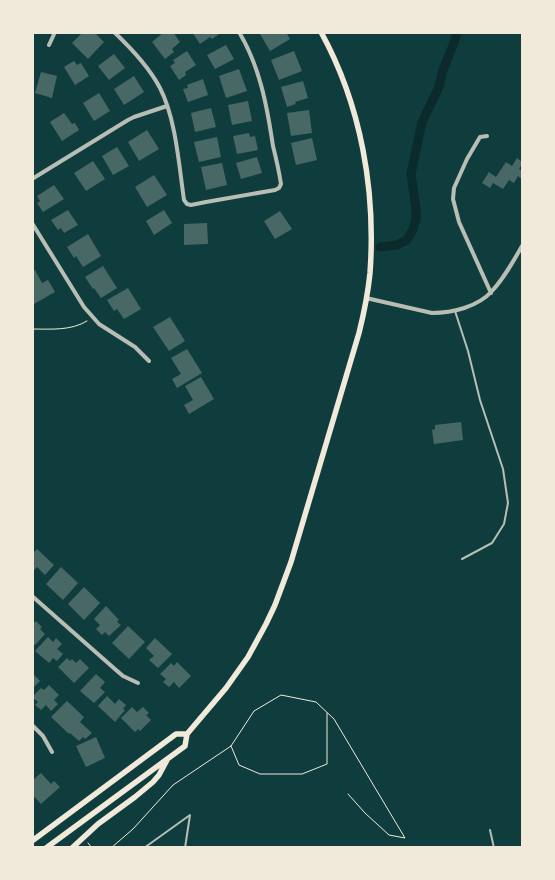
<svg xmlns="http://www.w3.org/2000/svg" width="555" height="880" viewBox="0 0 555 880" font-family="'PT Sans',sans-serif">
  <rect width="100%" height="100%" fill="#0f3d3e"/>
  <g fill="none" stroke-linecap="round" stroke-linejoin="round">
    <path stroke="#0a2a2b" stroke-width="9" d="M380,247L397,245L407,240L413,229L416,219V209L411,174L422,122L439,87L443,70L454,43L457,32"/>
  </g>
  <path fill="#486865" d="M83,32H94L104,42L88,59L72,43Z
    M164,32H173L180,42L172,49L174,52L165,59L152,42Z
    M192,32H218L219,34L212,39L210,37L200,44Z
    M263,32H286L290,39L270,51L260,34Z
    M226,45L234,59L215,69L207,55Z
    M187,51L196,65L185,72L186,75L179,80L170,66L175,63L173,60Z
    M294,51L302,71L279,80L271,60Z
    M114,54L125,68L109,80L98,66Z
    M74,61L77,65L81,63L89,76L75,85L64,67Z
    M239,69L247,91L226,98L219,76Z
    M41,72L57,76L52,98L35,93Z
    M134,76L144,92L124,105L114,89Z
    M203,79L208,95L188,102L183,89L188,88L187,85Z
    M303,81L308,98L295,102L296,104L287,107L281,87Z
    M99,93L110,111L94,121L83,103Z
    M248,101L252,121L232,125L228,105Z
    M211,108L216,127L195,132L191,113Z
    M309,110L312,133L291,136L287,113Z
    M64,113L72,124L75,123L79,130L62,141L50,122Z
    M147,130L159,149L139,161L128,142Z
    M249,133L250,137L255,136L258,150L237,154L233,136Z
    M217,137L221,157L199,162L194,142Z
    M312,138L317,160L296,165L291,143Z
    M117,147L129,166L113,175L102,156Z
    M257,157L262,173L241,179L236,163Z
    M517,158L522,162V164L519,169L522,171V179L518,176L514,183L509,180L503,189L493,183L490,188L482,183L489,172L496,177L506,162L512,166Z
    M93,161L105,179L86,191L74,173Z
    M222,163L227,185L206,190L201,167Z
    M154,175L167,195L147,207L135,187Z
    M54,185L64,199L43,212L37,203L40,201L37,196Z
    M68,210L78,225L64,233L61,228L58,230L51,220Z
    M164,210L172,223L154,235L146,221Z
    M280,211L292,229L275,239L264,221Z
    M207,223L208,244L184,245V224Z
    M88,234L101,256L83,267L76,256L74,258L67,247Z
    M103,266L117,288L101,298L94,288L93,289L85,277Z
    M35,270L42,283L48,280L55,292L34,304L32,301V271Z
    M128,288L141,309L124,319L117,309L114,311L107,300Z
    M170,317L185,341L169,351L153,327Z
    M187,349L202,373L177,388L172,379L181,374L171,358Z
    M201,377L214,399L189,414L184,405L193,400L185,386Z
    M461,422L463,440L434,444L432,430L435,429V425Z
    M37,549L54,565L45,575L37,567L32,572V554Z
    M61,567L78,583L63,600L46,584Z
    M84,587L100,603L84,620L68,604Z
    M106,606L119,620L117,622L121,625L109,636L105,632L102,635L96,629L100,625L94,619Z
    M36,621L42,627L40,629L45,634L35,645L32,643V624Z
    M128,626L145,642L129,659L112,643Z
    M48,637L53,642L56,638L62,644L57,649L63,654L57,661L53,658L49,663L35,651Z
    M155,638L172,654L158,668L149,660L154,656L146,648Z
    M67,658L70,661L72,659L76,663L80,659L89,668L74,683L58,667Z
    M177,662L191,676L179,688L174,682L169,687L163,682L166,679L160,674L171,663L174,666Z
    M32,673L40,681L32,689Z
    M96,674L105,682L100,688L105,692L94,703L80,691Z
    M49,685L59,695L54,700L58,704L51,711L46,705L41,710L35,705L38,702L32,697L41,688L44,690Z
    M107,696L115,704L119,699L126,705L123,709L125,710L115,722L98,706Z
    M67,701L84,717L80,722L92,733L85,739L83,737L79,741L70,733L69,734L51,717Z
    M132,707L137,712L143,707L149,713L146,715L151,720L140,731L138,729L135,732L121,718Z
    M96,737L105,758L86,767L76,746Z
    M41,773L51,784L54,781L60,787L41,804L32,794V781Z"/>
  <g fill="none" stroke-linecap="round" stroke-linejoin="round">
    <path stroke="#f1e9da" stroke-width="1" d="M32,329C50,329 71,331 87,321
      M231,746L239,765L260,774H302L327,764V713
      M88,843L92,848
      M111,848L133,829L173,785L231,746L254,711L281,695L316,702L334,719L405,838L389,835L365,813L348,794"/>
    <path stroke="#b8beb3" stroke-width="2" d="M455,311L468,351L480,400L503,469L508,503L504,524L492,543L462,559
      M490,830L494,848
      M144,848L190,815L185,848"/>
    <path stroke="#b8beb3" stroke-width="4" d="M114,32C132,49 149,67 160,88C176,119 179,166 184,200L187,204L191,205L206,202L275,190L279,188L281,184C279,171 276,158 273,146C267,106 260,67 239,32
      M49,45L55,32
      M487,136L480,137L467,159L454,188L453,199L459,222L491,293
      M32,179L128,120L134,117L167,106
      M32,223L84,307L99,324L135,347L149,361
      M366,298L432,313C452,313 478,307 492,291C504,278 513,262 522,246
      M32,596L116,670L123,676L138,683
      M32,725L43,736L52,752"/>
    <path stroke="#f1e9da" stroke-width="5.5" d="M32,841L176,734H187
      M46,848L185,746L187,734L226,688L248,657L266,624L275,605L291,562L359,333C364,313 368,293 370,273C376,190 361,105 321,32
      M72,848L98,824L135,797L153,782L159,775L167,760"/>
  </g>
  <rect width="555" height="880" fill="none" stroke="#f1e9da" stroke-width="68"/>
</svg>
